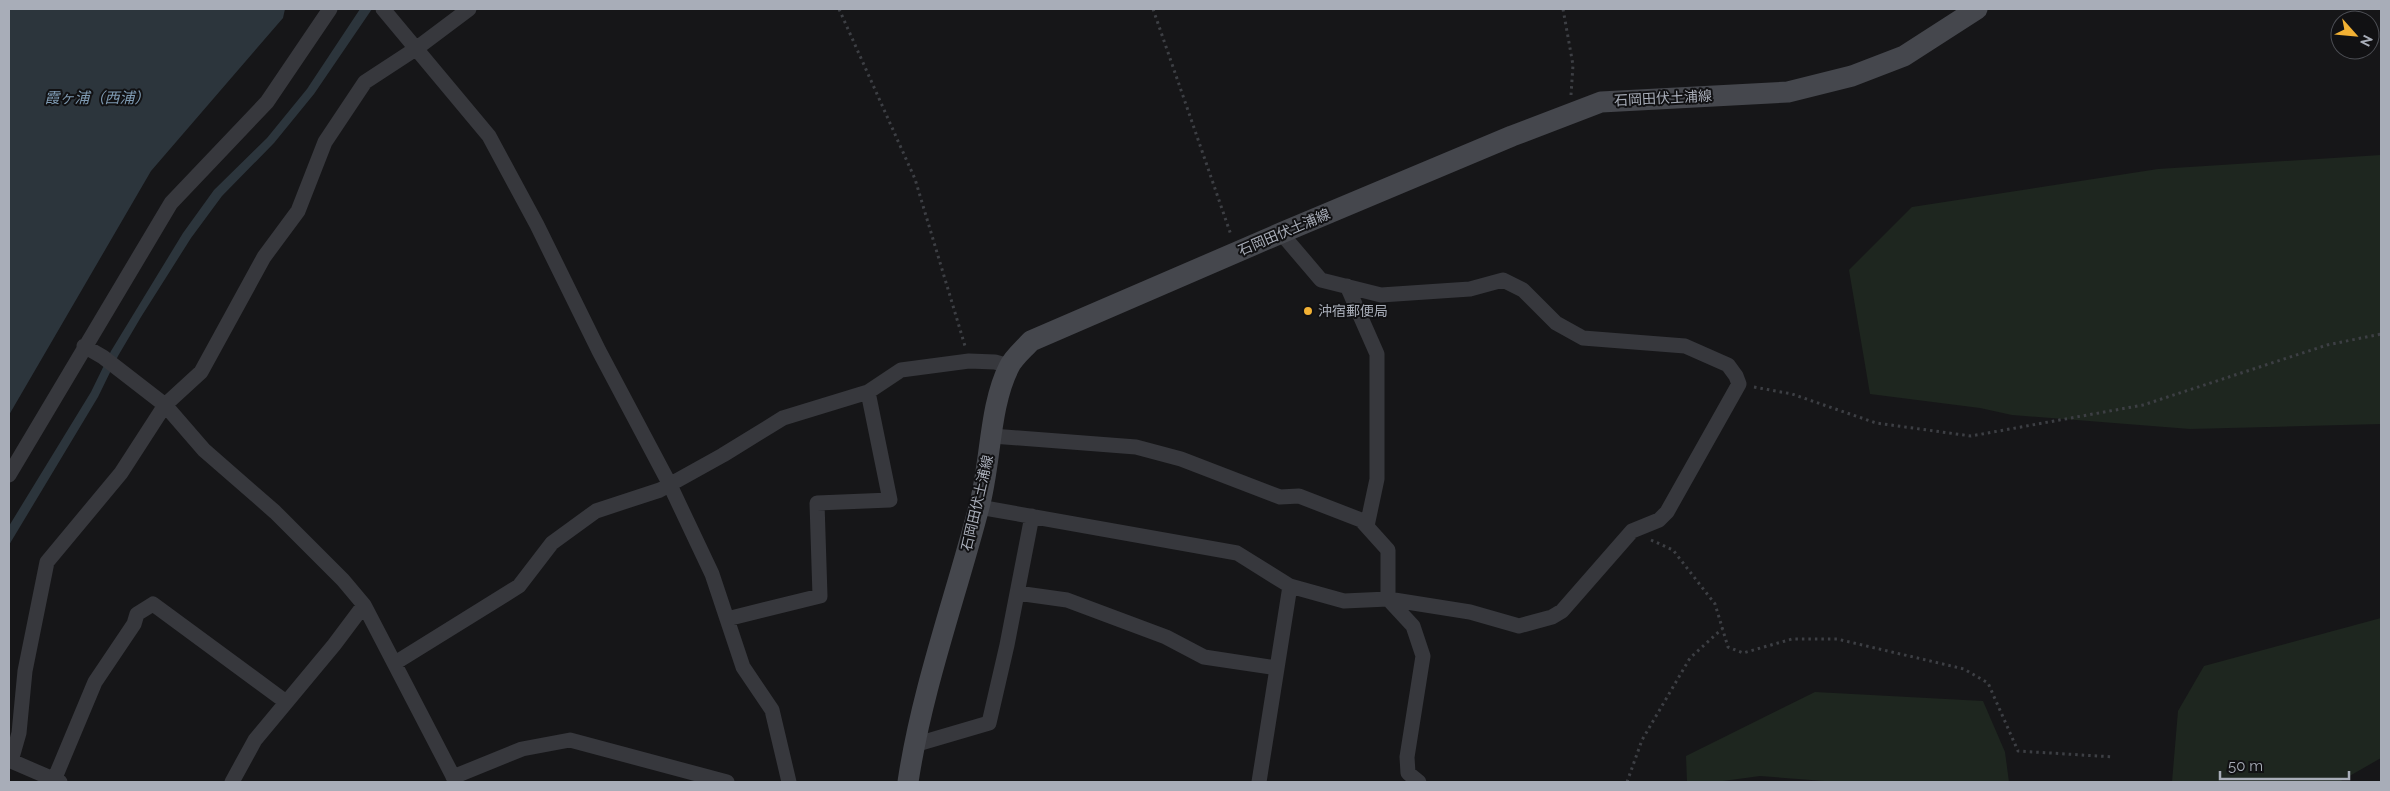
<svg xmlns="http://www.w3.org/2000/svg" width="2390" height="791" viewBox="0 0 2390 791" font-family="Raleway,'Noto Sans JP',sans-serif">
  <rect width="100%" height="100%" fill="#161618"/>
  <path fill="#1e261f" d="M2381,155V424L2190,429L2012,415L1980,408L1870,394L1849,270L1912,207L2158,169Z
    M2381,618V758L2339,782H2172L2178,711L2204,666Z
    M1815,692L1983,701L2005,752L2009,782H1837L1760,776L1716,782H1687L1686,756Z"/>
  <path fill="#2c353c" d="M9,9H285L283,18L151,171L9,415Z
    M360,9H372L314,94L274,143L222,196L191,238L141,317L118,356L98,397L9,545V526L91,392L111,351L183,233L214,190L267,138L307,89Z"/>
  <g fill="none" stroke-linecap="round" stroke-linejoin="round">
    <path stroke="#3d3f44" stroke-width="3" stroke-dasharray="2.5 4" stroke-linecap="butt" d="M839,9L915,179L965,346
      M1153,9L1231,235
      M1563,9L1573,65L1571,95
      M1754,387L1792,394L1876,423L1971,436L2143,405L2327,345L2381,334
      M1651,540L1673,550L1715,604L1728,647L1743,653L1792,639H1837L1964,669L1988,683L2018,751L2114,757
      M1627,782L1642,740L1690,658L1723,628"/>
    <path stroke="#37383d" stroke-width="15" d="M383,9L489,136L537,225L599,351L669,483L712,574L743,667L772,710L789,782
      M1347,286L1377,354V479L1367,526
      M84,346L103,357L165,405L204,450L275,512L343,580L364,605L456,782
      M992,436L1136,447L1181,459L1280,497L1299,496L1361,520L1388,550V599L1413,626L1423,656L1407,757L1408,773L1419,782
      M9,475L171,203L267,102L330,9
      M979,507L1237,553L1290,586L1344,601L1388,599L1470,612L1519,626L1552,617L1562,611L1632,531L1659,520L1667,512L1739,384L1736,376L1728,365L1685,346L1583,338L1556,323L1523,290L1503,280L1470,289L1381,295L1321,280L1281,233
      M1017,593L1067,600L1166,637L1204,657L1277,668
      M727,619L820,596L817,503L890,500L868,392
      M395,663L519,586L552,543L596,511L660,490L723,455L783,418L868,392L901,370L969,361L995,362L1009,366
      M914,745L989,723L1007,645L1032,516
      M9,760L60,782
      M11,761L19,733L25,671L47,562L121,473L165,405L201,372L264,257L298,211L325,142L365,82L417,48L469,9
      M453,777L522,749L570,740L727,782
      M54,780L95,682L134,624L137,614L153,604L286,702
      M232,782L255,740L334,645L364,605
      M1259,782L1290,586"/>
    <path stroke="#45474d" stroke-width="21" d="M908,782C922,689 955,599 979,507C991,464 989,406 1009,367C1013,358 1024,349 1031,341L1281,233L1512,136L1601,102L1788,92L1852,76L1904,56L1977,9"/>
  </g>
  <circle fill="#f2b134" stroke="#111113" stroke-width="2" cx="1308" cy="311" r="5"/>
  <g text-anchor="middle" stroke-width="4" stroke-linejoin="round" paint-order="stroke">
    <g font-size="14" fill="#a8adb8" stroke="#111113">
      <text transform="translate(1663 98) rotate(-3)" y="5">石岡田伏土浦線</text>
      <text transform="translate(1284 232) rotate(-23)" y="5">石岡田伏土浦線</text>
      <text transform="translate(977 503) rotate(-77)" y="5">石岡田伏土浦線</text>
    </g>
    <g font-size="14" fill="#a8adb8" stroke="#111113" text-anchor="start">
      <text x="1318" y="316">沖宿郵便局</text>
    </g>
    <g font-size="15" font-style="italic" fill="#7f9bb3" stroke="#111113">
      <text x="97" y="103">霞ヶ浦（西浦）</text>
    </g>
  </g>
  <rect width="2390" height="791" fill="none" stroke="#a8adb8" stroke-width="20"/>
  <g transform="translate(2355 35) rotate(117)"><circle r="24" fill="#111113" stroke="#4d4f55"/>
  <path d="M0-4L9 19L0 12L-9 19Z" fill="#f2b134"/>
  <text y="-8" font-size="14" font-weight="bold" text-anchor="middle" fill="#a8adb8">N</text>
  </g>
  <path d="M2220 771v8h129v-8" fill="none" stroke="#a8adb8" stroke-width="2.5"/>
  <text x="2228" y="771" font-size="15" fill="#a8adb8" stroke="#111113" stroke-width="4" paint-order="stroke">50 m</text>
</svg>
